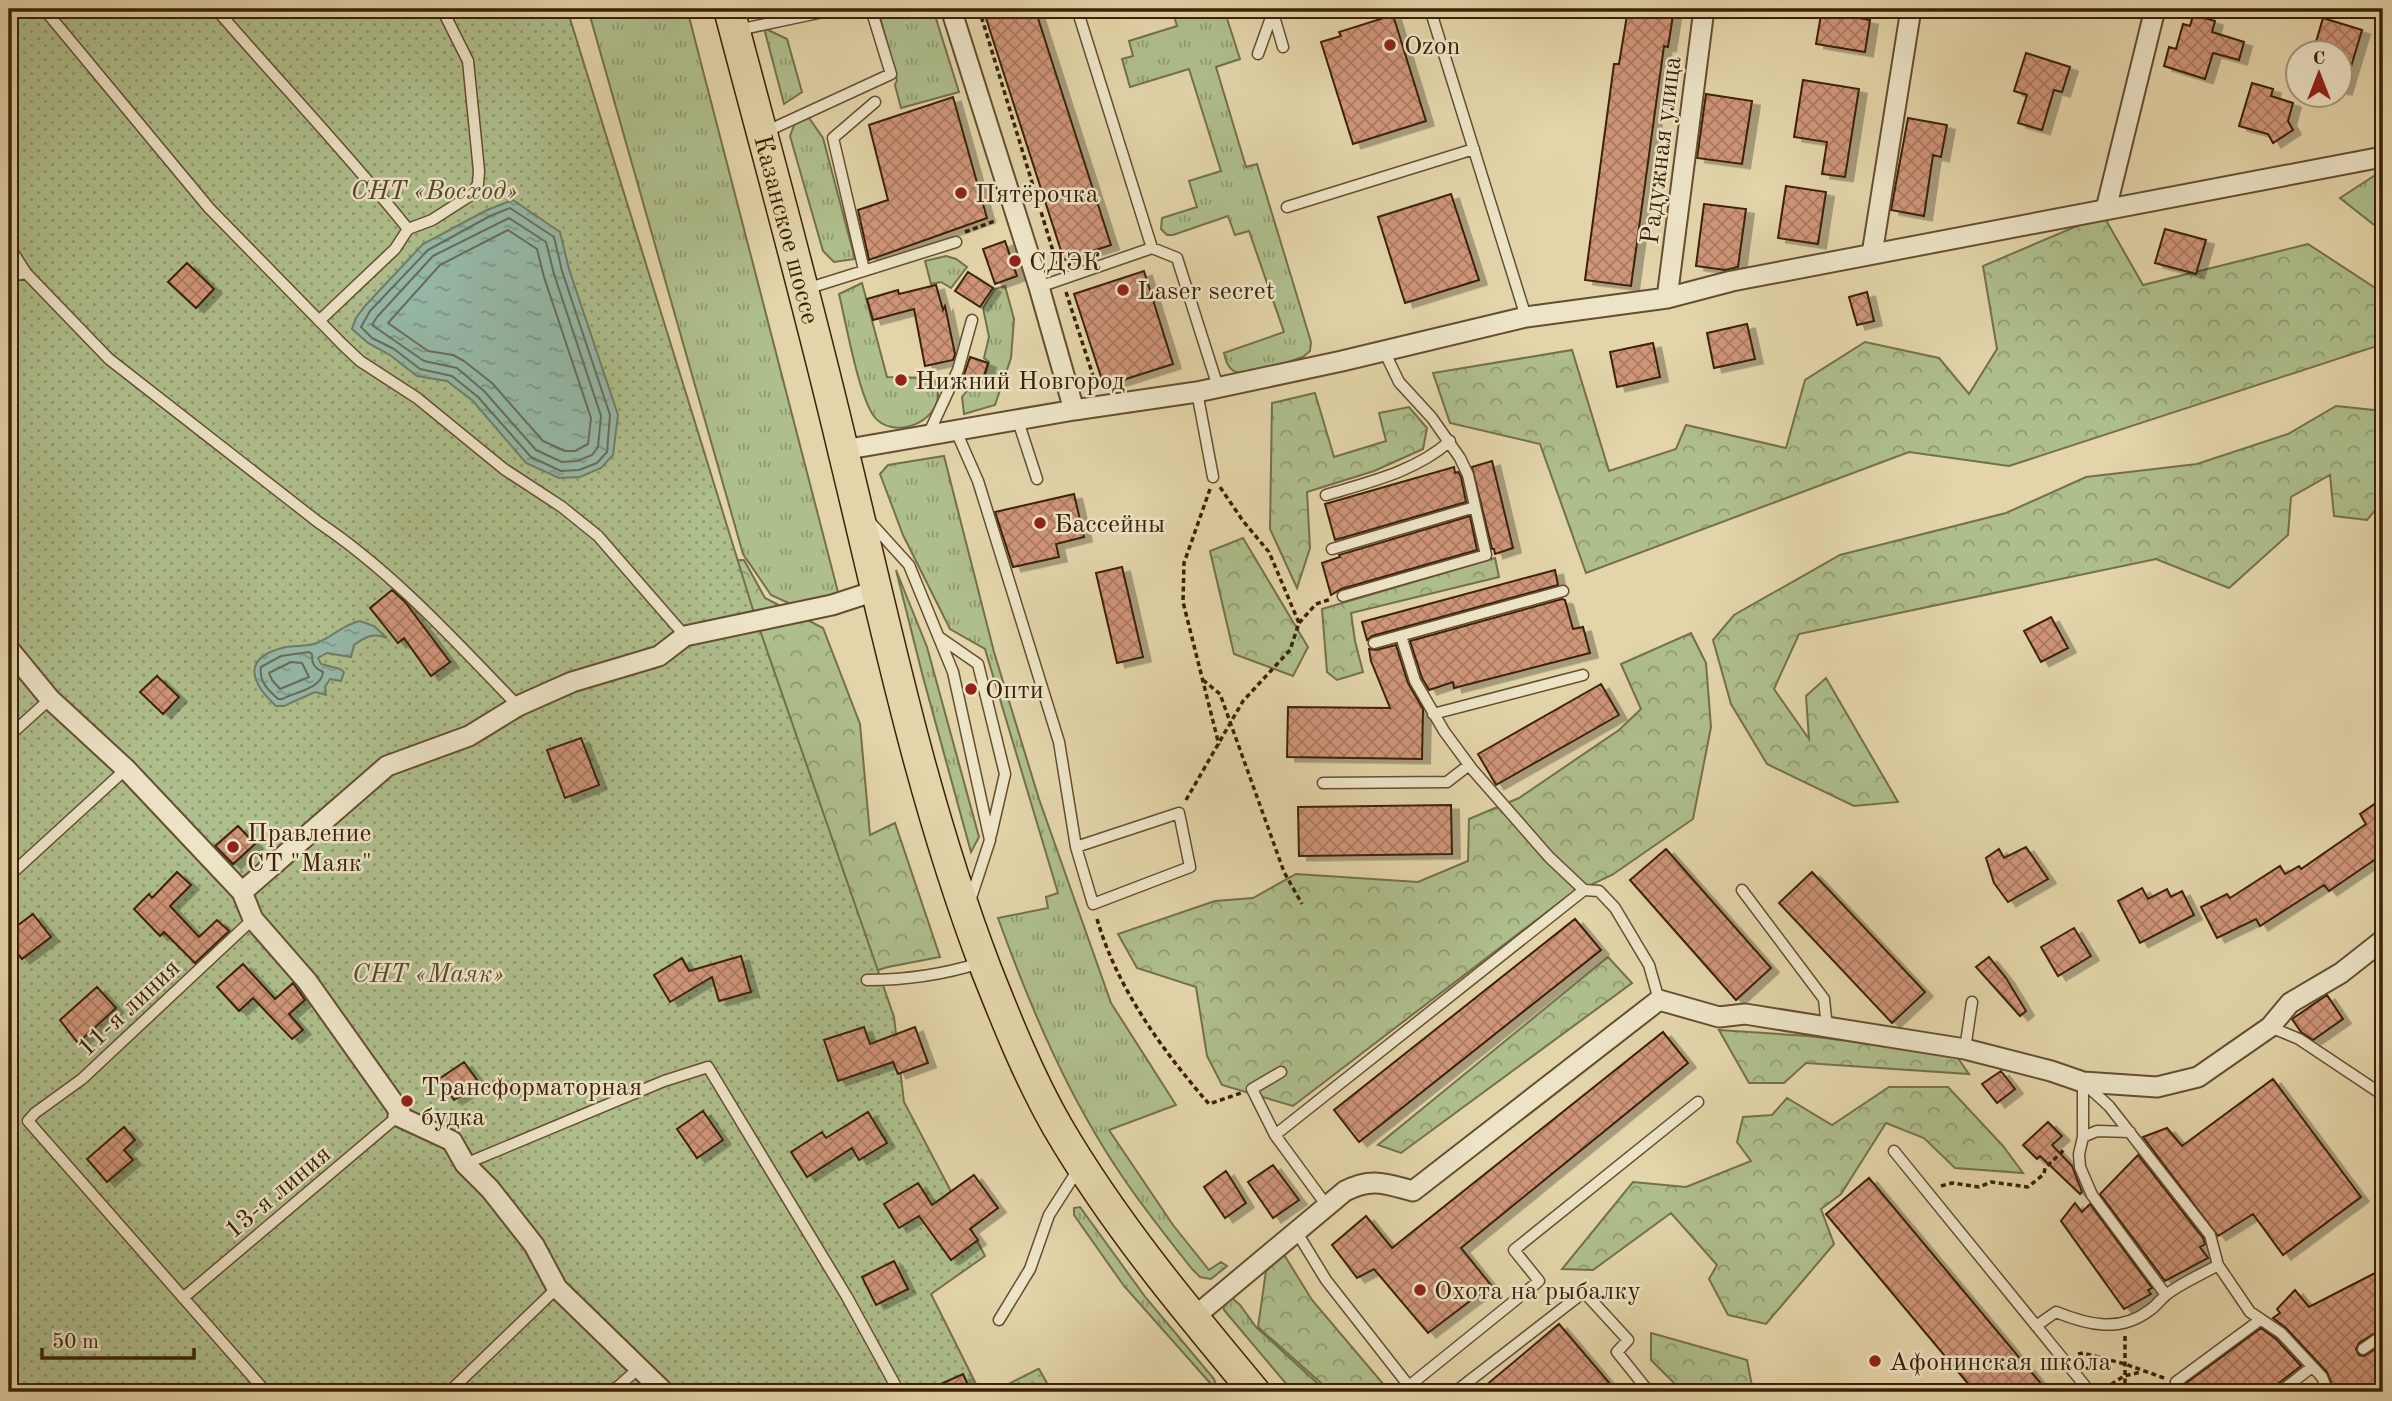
<svg xmlns="http://www.w3.org/2000/svg" width="2392" height="1401" viewBox="0 0 2392 1401" font-family="'Old Standard TT',serif">
  <defs>
    <pattern id="grass-tufts" width="24" height="20" patternUnits="userSpaceOnUse" patternTransform="scale(1.75)"><rect width="24" height="20" fill="#aebe8c"/><path d="M3 7l-1-3M5 7V3M7 7l1-3M15 17l-1-3M17 17v-4M19 17l1-3" fill="none" stroke="#8f9a70"/></pattern>
    <pattern id="forest-crowns" width="20" height="18" patternUnits="userSpaceOnUse" patternTransform="scale(1.75)"><rect width="20" height="18" fill="#aebe8c"/><path d="M2 6a3 3 0 1 1 6 0M12 15a3 3 0 1 1 6 0" fill="none" stroke="#8f9a70"/></pattern>
    <pattern id="park-dots" width="8" height="8" patternUnits="userSpaceOnUse" patternTransform="scale(1.75)"><rect width="8" height="8" fill="#aebe8c"/><path d="M2 2h.1M6 6h.1" fill="none" stroke="#8f9a70" stroke-width="1.8" stroke-linecap="round"/></pattern>
    <pattern id="water-ripples" width="26" height="14" patternUnits="userSpaceOnUse" patternTransform="scale(1.75)"><rect width="26" height="14" fill="#95b8a7"/><path d="M2 4q2-2 4 0t4 0M15 11q2-2 4 0t4 0" fill="none" stroke="#7b9586"/></pattern>
    <pattern id="building-cross-hatch" width="8" height="8" patternUnits="userSpaceOnUse" patternTransform="scale(1.75)"><rect width="8" height="8" fill="#cf9579"/><path d="M0 0l8 8M0 8l8-8" fill="none" stroke="#a97961"/></pattern>
    <filter id="shadow"><feDropShadow dx="8" dy="4.5" stdDeviation="0" flood-color="#0004"/></filter>
  </defs>
  <rect width="100%" height="100%" fill="#e3d4a9"/>
  <filter id="stains"><feTurbulence type="fractalNoise" baseFrequency=".00286" numOctaves="4"/><feColorMatrix values="0 0 0 0 .2 0 0 0 0 .09 0 0 0 0 .02 0 0 0 .5 -.17"/></filter>
  <radialGradient id="worn" r=".72"><stop offset=".6" stop-color="#630" stop-opacity="0"/><stop offset="1" stop-color="#630" stop-opacity=".3"/></radialGradient>
  <path fill="url(#grass-tufts)" stroke="#74704a" stroke-width="2" d="M588,9H687L839,596L795,606L771,595L743,554Z
    M878,9H933L959,92L901,108L895,85L897,80Z
    M1172,9H1197L1198,11L1224,9L1240,59L1216,67L1246,167L1257,164L1311,342L1310,351L1303,357C1289,361 1248,378 1236,372C1228,369 1226,361 1224,353L1284,332L1249,231L1235,235L1228,216L1173,235H1167L1161,229L1162,218L1197,207L1189,181L1221,171L1189,69L1130,87L1122,59L1133,56L1129,41L1177,26Z
    M764,28L787,39L802,92L784,104Z
    M807,115L823,138L855,259L834,262L823,251L790,136L795,123Z
    M2383,170V232L2340,198Z
    M946,256L956,259L967,267L951,288L941,282L931,284L925,261Z
    M862,283L887,377L934,378C935,383 938,390 938,394C939,422 892,442 873,415C858,392 846,323 839,294Z
    M1005,286L1014,319L1011,358L995,405L964,414L962,397L974,382L983,383L989,362L984,358L989,337L983,308L995,289Z
    M944,456L994,652L1039,799L1111,1003L1176,1105L1109,1130L1173,1225L1209,1270L1221,1262L1227,1266L1211,1279L1200,1277L1192,1269C1169,1240 1145,1210 1124,1179C1069,1099 1031,1009 998,918L1048,908L1046,897L1058,893L985,649L950,629L903,535L880,474L888,465Z
    M896,570L927,647L979,837L971,852L923,677Z
    M1080,1207L1146,1298L1214,1379L1218,1392L1124,1286L1074,1215V1208Z
    M1231,1297L1240,1305L1256,1327L1327,1392H1293L1224,1310L1223,1301Z"/>
  <path fill="url(#forest-crowns)" stroke="#74704a" stroke-width="2" d="M2103,215L2143,285L2308,244L2383,293V335L2374,347L2009,466L1909,452L1586,573L1540,444L1450,423L1433,373L1572,350L1609,471L1676,449L1686,425L1786,448L1805,380L1865,342L1939,358L1969,394L1997,349L1983,266Z
    M1315,393L1334,457L1386,441L1379,413L1409,407L1427,428L1423,449L1374,471L1307,492L1310,548L1297,588L1270,529L1272,403Z
    M2336,406L2383,411V501L2367,520L2334,516L2330,475L2291,497L2288,535L2229,588L2156,559L1799,634L1774,689L1809,739L1806,696L1826,678L1898,802L1854,806L1767,764L1731,704L1713,640L1734,615L1840,555L2006,513L2086,477L2197,464L2288,434Z
    M1243,538L1308,647L1293,676L1234,654L1210,551Z
    M1495,558L1499,577L1351,613L1355,641L1363,672L1337,680L1327,672L1322,609Z
    M744,560L765,598L823,628L860,724L870,835L895,823L940,957L888,967L838,982L710,561Z
    M1691,633L1706,663L1711,727L1693,819L1612,875L1569,895L1293,1106L1222,1085L1207,1056L1196,987L1137,968L1118,934L1215,901L1253,898L1296,874L1418,882L1468,861L1469,819L1519,798L1619,730L1641,709L1621,664Z
    M1608,957L1632,983L1401,1153L1378,1145Z
    M1719,1030L1808,1036L1955,1054L1969,1074L1806,1063L1784,1083H1749Z
    M1889,1087H1948L2003,1146L2023,1173L1955,1168L1924,1138L1886,1123L1841,1194L1821,1209L1834,1244L1766,1324L1728,1315L1709,1279L1717,1265L1671,1213L1593,1270L1562,1269L1633,1182L1686,1187L1751,1161L1737,1142L1743,1117L1772,1115L1787,1098L1832,1125Z
    M1283,1253L1312,1300L1390,1392H1331L1258,1327L1266,1271Z
    M1651,1333L1747,1360L1752,1386L1747,1392H1683L1651,1360Z"/>
  <path fill="url(#park-dots)" stroke="#74704a" stroke-width="2" d="M9,9H567L754,613L894,1017L904,1102L985,1256L931,1294L980,1392H9Z
    M1039,1369L1052,1392H993L1038,1369Z"/>
  <path fill="url(#water-ripples)" stroke="#717c67" stroke-width="2" d="M513,200L560,232L569,269L618,415L613,455L601,468L580,477L559,478L526,463L473,401L447,381L417,376L390,355L368,343L352,329L356,318L365,306L423,244L487,210Z
    M360,621L374,626L387,638C374,632 365,637 354,645L351,657L327,653L318,658L321,664L340,669L344,672L341,681L330,679L325,687L326,695L315,692L284,706H276C249,681 242,657 286,647C296,645 307,647 317,643C332,637 344,624 360,621Z"/>
  <g fill="none" stroke-linecap="round" stroke-linejoin="round">
    <path stroke="#686c57" stroke-width="2" d="M510,208L554,237L562,271L610,415L607,452L597,463L579,470L561,471L531,457L478,397L452,376L420,369L394,349L372,338L361,327L370,311L428,250L490,216Z
      M509,218L546,242L554,274L601,416L598,447L592,455L577,461L562,462L536,450L484,391L457,368L424,361L372,325L377,317L433,256Z
      M508,230L537,249L544,277L591,418L588,444L575,451H565L543,441L492,383L464,361L453,355L428,351L388,323L440,265Z
      M309,652L312,654C311,664 315,668 323,672C322,688 296,692 282,699H278C268,690 259,682 261,667L281,656Z
      M291,662L302,663L309,677L280,689L272,680L269,673Z"/>
  </g>
  <path fill="url(#building-cross-hatch)" stroke="#3b2107" stroke-width="2" filter="url(#shadow)" d="M983,9H1035L1111,245L1064,260Z
    M1628,9H1674L1668,47L1664,46L1631,286L1585,280L1614,64H1619Z
    M1822,9H1859L1858,18L1870,20L1865,52L1816,44Z
    M1393,15L1426,121L1353,144L1321,42L1341,36L1339,32Z
    M2193,15L2215,21L2212,32L2244,42L2239,60L2213,53L2205,79L2164,66L2169,47L2176,49L2183,24L2190,26Z
    M2323,18L2362,30L2344,90H2340V52H2313Z
    M2026,53L2070,67L2062,92L2054,90L2042,130L2018,123L2027,95L2014,91Z
    M1803,80L1859,89L1845,177L1822,174L1827,142L1794,137Z
    M2252,83L2273,89L2271,96L2293,103L2288,121L2293,130L2273,143L2268,134L2239,126Z
    M1706,94L1752,101L1742,164L1697,158Z
    M953,97L987,218L869,260L858,210L888,200L869,125Z
    M1908,118L1947,125L1941,157L1933,155L1924,216L1891,210Z
    M1786,186L1826,192L1818,244L1778,238Z
    M1451,194L1479,280L1405,303L1378,217Z
    M1704,204L1746,209L1738,267L1725,270L1696,266Z
    M2165,229L2206,240L2196,274L2155,263Z
    M1005,241L1017,276L995,284L983,249Z
    M187,263L214,289L196,308L168,282Z
    M1144,271L1173,364L1104,386L1074,294Z
    M968,272L993,288L980,307L955,291Z
    M936,285L943,310L945,306L955,354L953,360L925,366L914,309L873,320L867,299L898,290L899,294Z
    M1867,292L1874,321L1857,325L1849,297Z
    M1747,324L1755,359L1714,368L1707,333Z
    M1653,343L1660,377L1617,387L1610,352Z
    M970,357L988,363L982,382L964,375Z
    M1492,461L1513,548L1495,554L1494,549H1492L1472,467Z
    M1454,467L1455,473L1458,472L1461,477L1466,502L1335,540L1325,504Z
    M1074,494L1084,537L1056,544L1059,557L1013,567L995,512Z
    M1470,516L1477,550L1341,589L1331,595L1322,563L1340,557L1339,555Z
    M1122,567L1143,657L1117,663L1096,573Z
    M1555,570L1558,585L1372,636L1367,640L1362,622Z
    M392,590L405,602L450,662L431,676L404,638L398,643L370,608Z
    M1562,599L1565,600L1573,629L1583,627L1590,653L1454,688L1453,682L1429,690L1422,678L1410,641Z
    M2051,617L2068,648L2041,662L2024,631Z
    M1396,645L1408,683L1423,709L1422,759L1287,757L1288,707L1390,708L1371,661L1369,649L1376,650Z
    M157,676L179,697L163,714L140,692Z
    M1601,684L1619,715L1496,785L1478,754Z
    M581,738L599,785L565,798L547,750Z
    M2383,798V854L2329,891L2324,885L2260,926L2256,919L2217,938L2201,907L2227,894L2230,898L2280,866L2285,874L2299,866L2301,869L2366,824L2360,814Z
    M1451,805L1452,854L1299,856L1298,807Z
    M238,826L255,844L233,864L215,846Z
    M2026,847L2048,879L2008,902L1994,883L1986,858L1999,849L2004,858Z
    M1666,849L1771,968L1736,1000L1630,880Z
    M177,872L191,885L170,906L199,937L217,920L229,931L195,963L164,932L160,936L134,909L149,894L152,898Z
    M1812,872L1925,992L1892,1023L1779,903Z
    M2142,888L2148,899L2167,889L2171,897L2182,891L2194,915L2140,943L2118,901Z
    M33,914L51,937L22,959L9,943V932Z
    M1575,919L1601,950L1359,1142L1334,1110Z
    M2074,928L2091,956L2058,976L2041,947Z
    M741,956L751,992L719,1001L712,977L670,1002L654,975L682,958L689,971Z
    M1989,957L2006,978L2026,1011L2020,1016L1976,967Z
    M243,964L275,999L293,983L305,1000L289,1014L303,1030L292,1039L253,998L239,1011L217,987Z
    M97,987L116,1008L78,1043L60,1020Z
    M2327,995L2343,1019L2313,1040L2301,1032L2292,1019Z
    M864,1027L870,1044L915,1027L928,1063L898,1074L893,1062L838,1081L824,1040Z
    M1663,1032L1688,1063L1461,1248L1491,1285L1428,1333L1374,1269L1357,1278L1332,1245L1366,1216L1392,1248Z
    M464,1062L480,1084L454,1100L439,1079Z
    M2001,1071L2015,1089L1997,1103L1982,1084Z
    M2273,1079L2361,1197L2283,1255L2253,1214L2218,1236L2143,1137L2167,1128L2182,1146Z
    M703,1111L723,1140L697,1158L677,1129Z
    M868,1112L887,1143L859,1160L852,1148L807,1177L791,1152L822,1132L826,1138Z
    M2048,1122L2062,1136L2052,1145L2072,1166L2082,1192L2080,1194L2040,1156L2037,1159L2023,1145Z
    M124,1127L135,1140L124,1150L133,1160L107,1182L87,1159Z
    M2138,1155L2203,1238L2205,1244L2200,1247L2208,1258L2165,1281L2100,1194Z
    M1273,1165L1299,1200L1273,1218L1248,1182Z
    M1226,1171L1246,1203L1225,1218L1204,1187Z
    M974,1175L998,1208L970,1229L978,1240L951,1260L919,1216L899,1228L884,1204L918,1183L932,1205Z
    M1869,1178L2048,1392H1975L1826,1214Z
    M2075,1203L2082,1212L2090,1204L2152,1288L2148,1290L2151,1294L2124,1309L2061,1221Z
    M894,1261L908,1289L876,1305L862,1277Z
    M2383,1269V1328L2359,1343L2356,1349L2359,1355L2364,1356L2383,1344V1392H2335L2327,1372L2286,1328L2273,1318L2280,1313L2277,1309L2295,1290L2309,1307Z
    M1559,1324L1617,1392H1478Z
    M2261,1328L2276,1339L2301,1366L2275,1386L2273,1392H2174Z
    M963,1374L971,1392H923Z"/>
  <g fill="none" stroke-linecap="round" stroke-linejoin="round">
    <g stroke="#654e30" stroke-width="13">
      <path id="service" d="M44,9L209,208L342,344L360,361L417,398L504,469L562,507L598,536L685,636
        M216,9C280,83 347,153 408,229
        M1077,9L1152,248
        M1430,9L1526,317
        M1273,13L1283,47
        M738,30L837,9
        M1258,54L1273,12
        M765,132L891,74L871,9
        M1287,207L1474,149
        M9,246L26,273L109,359L318,522C394,573 455,641 518,706
        M864,270L833,138L875,102
        M9,276L26,273
        M1039,287L1152,248L1177,258L1218,387
        M806,289L956,242
        M319,321L395,249L408,229L432,220L471,195L478,184L479,171L468,61L442,9
        M1197,392L1213,477
        M1018,421L1037,479
        M956,431L978,481L1059,742L1076,847L1093,904L1190,867L1179,813L1076,847
        M928,435L958,370L972,320
        M1326,495C1369,482 1415,472 1450,441
        M871,523L909,565L953,672L990,840L970,901
        M1332,549L1475,507
        M1343,596L1486,555L1468,475L1460,458L1432,418L1399,382L1384,351
        M1401,636L1415,681L1444,731L1472,769L1549,857L1584,890
        M939,637L978,664L1005,774L991,835
        M1374,643L1563,591
        M1433,714L1583,675
        M9,736L50,699
        M1323,783L1447,782L1469,765
        M9,876L126,769
        M1742,890L1824,999L1827,1028
        M253,919L82,1079L35,1113L28,1121L266,1392
        M867,980C906,980 942,975 980,963
        M2270,1027L2299,1039L2383,1095
        M1965,1049L1972,1002
        M2083,1082V1137L2079,1154L2080,1167L2092,1195L2166,1295
        M2085,1084L2109,1106L2210,1235L2218,1265L2250,1312L2281,1333L2322,1377L2328,1392
        M1275,1135L1252,1089L1281,1072
        M2083,1137L2097,1131L2130,1132
        M1894,1151L2090,1392
        M465,1164L664,1081L708,1067L847,1297L899,1392
        M1327,1206L1275,1135L1584,890L1599,891L1615,908L1649,965L1659,1000
        M1296,1231L1326,1280L1409,1386
        M183,1298L398,1116
        M999,1320L1030,1269L1049,1215L1079,1168
        M2036,1326L2056,1312C2088,1325 2120,1333 2150,1310C2156,1306 2160,1300 2166,1295C2181,1283 2201,1275 2218,1265
        M2363,1349L2383,1335
        M2176,1382L2260,1320
        M449,1392L557,1288
        M612,1392L639,1368
        M1415,1392L1409,1386L1539,1281L1514,1250L1698,1102
        M1455,1392L1584,1292L1628,1340L1617,1352L1649,1392
        M2280,1392L2312,1367"/>
    </g>
    <g stroke="#654e30" stroke-width="23">
      <path id="minor" d="M951,9L1039,287L1074,410
        M2106,209L2155,9
        M1872,254L1911,9
        M1667,298L1704,9
        M843,450L1074,410L1197,392L1342,361L1526,317L1667,298L1732,281L2377,158
        M9,649L50,699L126,769L242,892L253,919L307,981L400,1112L398,1116L452,1141L465,1164L490,1189L534,1245L557,1288L664,1392
        M242,892L387,766L469,736L518,706L572,682L659,656L685,636L832,605L875,591
        M1193,1318L1345,1191C1372,1177 1386,1184 1413,1191L1659,1000L1719,1017L1745,1014L1965,1049L2051,1071L2083,1082L2157,1087L2198,1077L2270,1027L2290,1003L2341,973L2383,940"/>
    </g>
    <g stroke="#3b2107" stroke-width="33">
      <g id="primary">
        <path id="s1" d="M729,9C768,157 809,305 844,454C886,627 922,802 986,969C1007,1022 1029,1077 1057,1126C1113,1222 1184,1307 1255,1392"/>
      </g>
    </g>
    <path stroke="#3b2107" stroke-width="3.5" stroke-dasharray="5 3.5" stroke-linecap="butt" d="M979,9L1057,264
      M965,232L997,220
      M1066,292L1097,388
      M1210,489L1184,563L1183,602L1219,745
      M1299,623L1316,604L1331,599
      M1203,680L1220,694L1284,872L1302,904
      M1186,800L1243,701L1290,650L1299,623L1269,552L1243,521L1220,487
      M1097,919C1117,988 1162,1050 1209,1104L1241,1093
      M1941,1186L1952,1183L1979,1187L1991,1182L2028,1187L2044,1174L2045,1168L2065,1149
      M2078,1354L2083,1353L2125,1364L2164,1378
      M2104,1389L2124,1376L2141,1372
      M2125,1392V1336"/>
    <use href="#service" stroke="#ede3c7" stroke-width="10"/>
    <use href="#minor" stroke="#ede3c7" stroke-width="19"/>
    <use href="#primary" stroke="#e3d4a9" stroke-width="30"/>
  </g>
  <g fill="#8f2418" stroke="#ede3c7" stroke-width="2.5">
    <circle cx="1390" cy="45" r="7"/>
    <circle cx="961" cy="193" r="7"/>
    <circle cx="1015" cy="261" r="7"/>
    <circle cx="1123" cy="290" r="7"/>
    <circle cx="901" cy="380" r="7"/>
    <circle cx="1040" cy="523" r="7"/>
    <circle cx="971" cy="689" r="7"/>
    <circle cx="233" cy="847" r="7"/>
    <circle cx="407" cy="1101" r="7"/>
    <circle cx="1420" cy="1290" r="7"/>
    <circle cx="1875" cy="1361" r="7"/>
  </g>
  <g text-anchor="middle" stroke-width="5" stroke-linejoin="round" paint-order="stroke">
    <g font-size="26" fill="#3b2107" stroke="#ede3c7" text-anchor="start">
      <text x="1404" y="54">Ozon</text>
      <text x="975" y="202">Пятёрочка</text>
      <text x="1029" y="270">СДЭК</text>
      <text x="1137" y="299">Laser secret</text>
      <text x="915" y="389">Нижний Новгород</text>
      <text x="1054" y="532">Бассейны</text>
      <text x="985" y="698">Опти</text>
      <text x="247" y="841">Правление<tspan x="247" dy="30">СТ "Маяк"</tspan></text>
      <text x="421" y="1095">Трансформаторная<tspan x="421" dy="30">будка</tspan></text>
      <text x="1434" y="1299">Охота на рыбалку</text>
      <text x="1889" y="1370">Афонинская школа</text>
    </g>
    <g font-size="26" fill="#3b2107" stroke="#ede3c7">
      <text transform="translate(1660 150) rotate(-83)" y="9">Радужная улица</text>
      <text dy="9" stroke="none"><textPath href="#s1" startOffset="228">Казанское шоссе</textPath></text>
      <text transform="translate(128 1007) rotate(-43)" y="9">11-я линия</text>
      <text transform="translate(277 1191) rotate(-40)" y="9">13-я линия</text>
    </g>
    <g font-size="26" font-style="italic" fill="#584828" stroke="#ede3c7">
      <text x="434" y="199">СНТ «Восход»</text>
      <text x="428" y="982">СНТ «Маяк»</text>
    </g>
  </g>
  <rect width="2392" height="1401" fill="none" stroke="#e3d4a9" stroke-width="35"/>
  <rect x="10" y="10" width="2371" height="1380" fill="none" stroke="#3b2107" stroke-width="3.5"/>
  <rect x="18" y="18" width="2357" height="1366" fill="none" stroke="#3b2107" stroke-width="2"/>
  <g transform="translate(2319 74)"><circle r="33" fill="#ede3c7" stroke="#a6957a" stroke-width="2"/>
  <path d="M0-5L12 26L0 18L-12 26Z" fill="#8f2418"/>
  <text y="-10" font-size="19" font-weight="bold" text-anchor="middle" fill="#3b2107">С</text>
  </g>
  <path d="M42 1348v10h152v-10" fill="none" stroke="#3b2107" stroke-width="3.5"/>
  <text x="52" y="1348" font-size="21" fill="#3b2107" stroke="#ede3c7" stroke-width="5" paint-order="stroke">50 m</text>
  <rect width="100%" height="100%" filter="url(#stains)"/>
  <rect width="100%" height="100%" fill="url(#worn)"/>
</svg>
